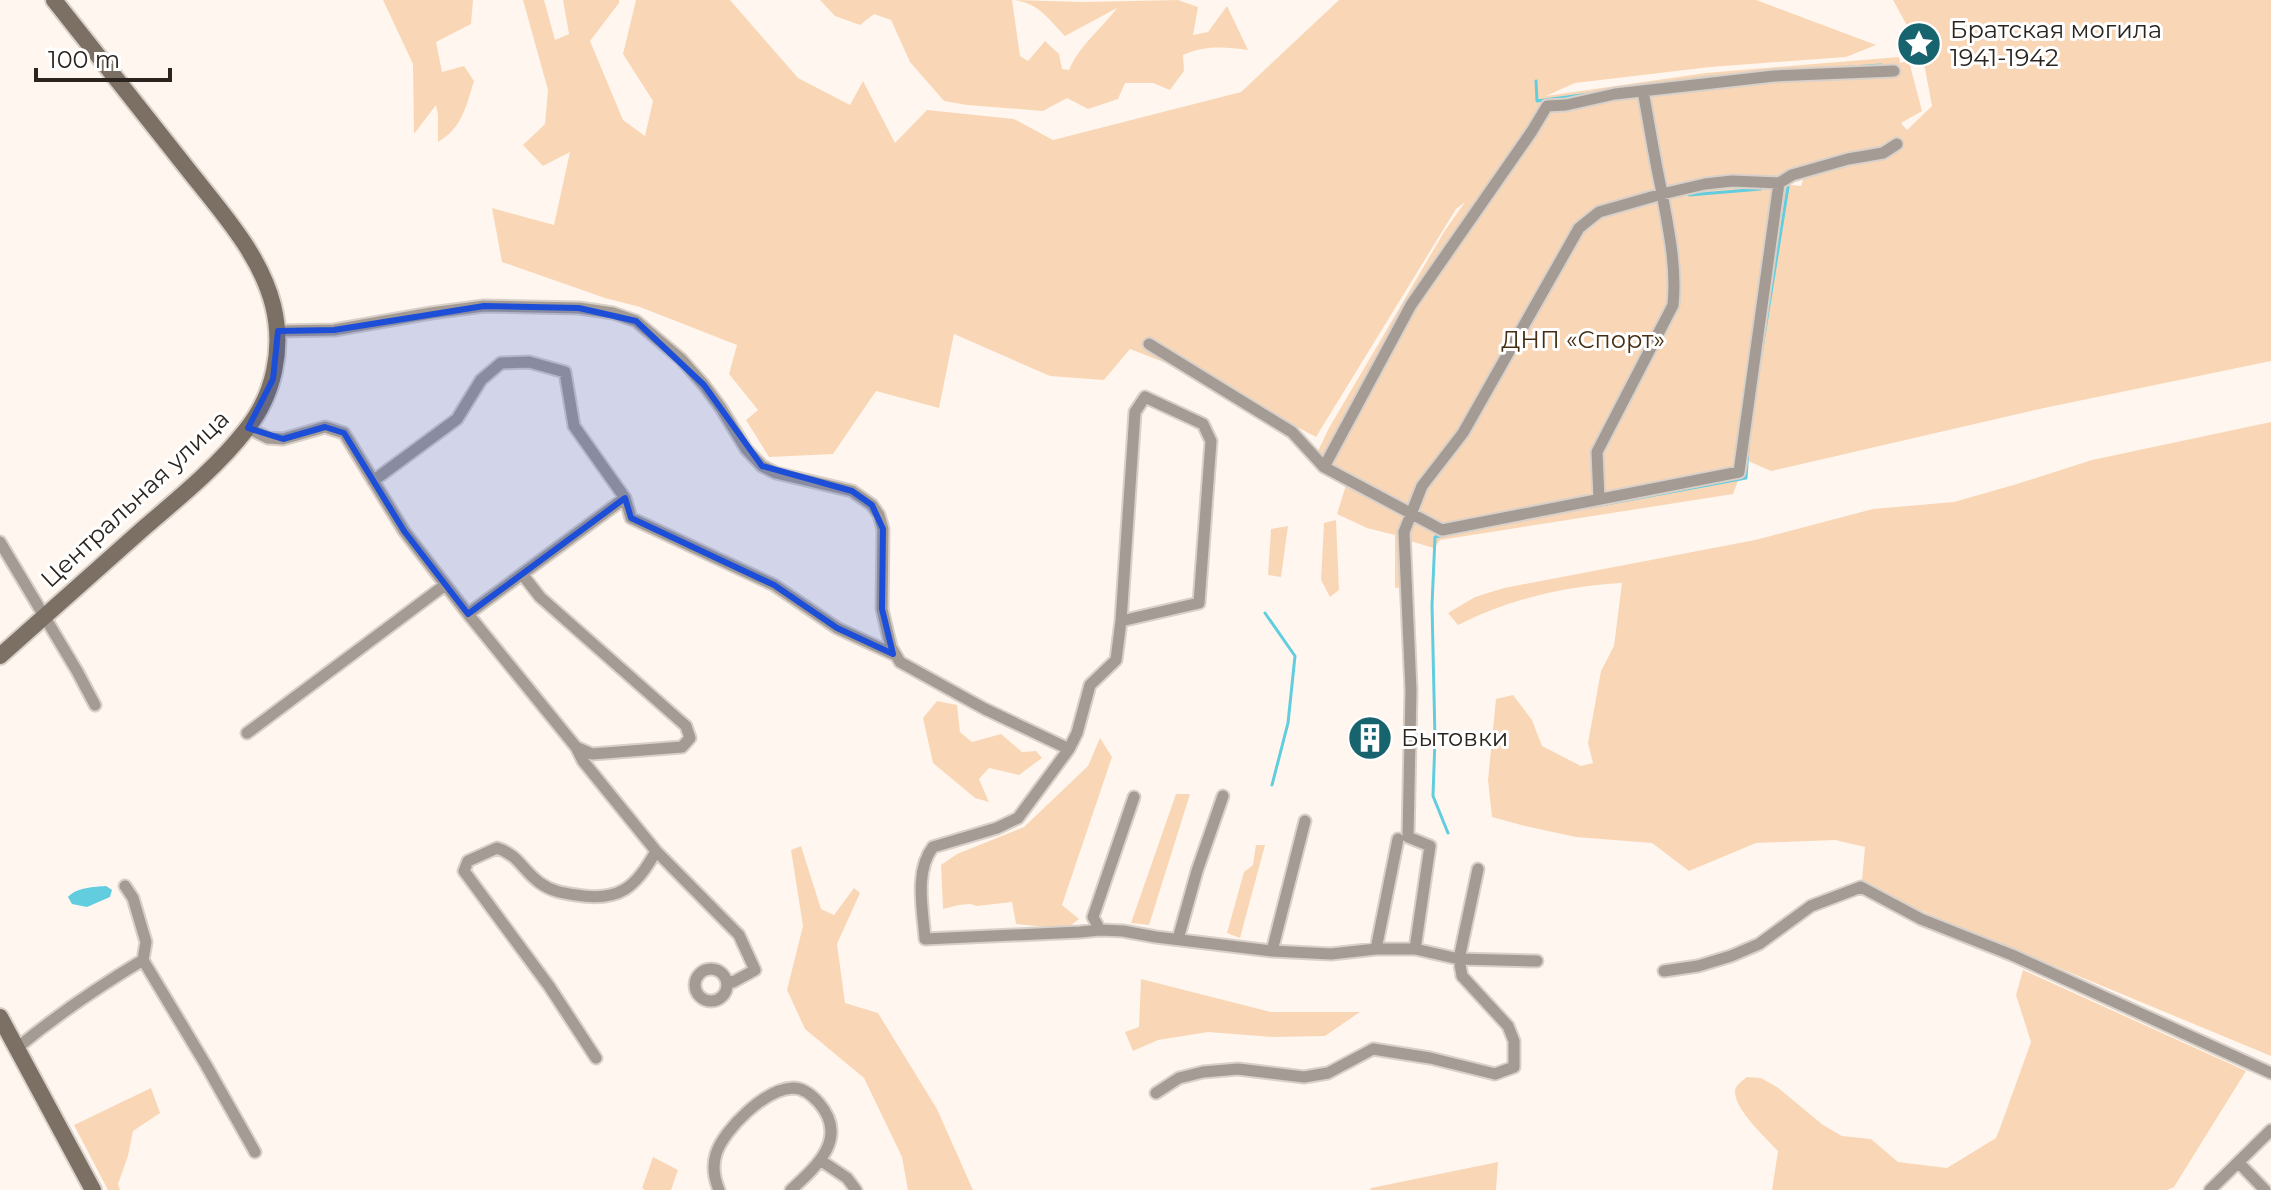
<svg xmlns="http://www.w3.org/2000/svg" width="2271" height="1190" viewBox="0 0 2271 1190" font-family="Montserrat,sans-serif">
  <rect width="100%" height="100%" fill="#fff7ef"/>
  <path fill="#f9d7b6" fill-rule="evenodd" d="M383,0H473L471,24L436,42L442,72L464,66L474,81C466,107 462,128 438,142V115L436,105L414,134L413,64Z
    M523,0H544L555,40L569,34L563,0H619V3L590,41L623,120L645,136L653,101L623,54L636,0H730L798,78L850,105L863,81L895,143L927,110L1014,119L1053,140L1241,92L1339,0H1756L1876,45L1846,57L1710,67L1575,83L1546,96L1706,73L1899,57L1900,63L1907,61L1910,65L1922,111L1901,123L1907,130L1932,106L1922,53L1893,0H2271V361L2044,408L1771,471L1746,460L1733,494L1440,540L1434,548L1410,541L1413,586L1395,588V535L1367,528L1337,514L1347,482L1309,458L1313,449L1318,451L1329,428L1444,232L1465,202L1456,209L1316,437L1202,377L1130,349L1104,380L1050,376L954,334L939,408L876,391L833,454L769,457L746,420L758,410L729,374L737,345L640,307L605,298L502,262L492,208L554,225L570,152L543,166L523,145L545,124L548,90ZM1805,173L1801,186L1781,184L1752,414L1775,182Z
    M820,0H1012L1020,56L1028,61L1045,41L1059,54L1062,69L1069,70C1079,46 1102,28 1117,8L1065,36C1047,18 1040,4 1014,0L1082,2L1178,0L1198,7L1193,35L1208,32L1227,6L1248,50C1224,47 1206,45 1183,55L1184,71L1170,90L1153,83H1125L1118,99L1088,109L1067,98L1043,111L967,105L944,101L910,62L891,20L874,14L860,25L835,16Z
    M2271,422V1056L1900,902L1862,880L1865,847L1835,840L1756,843L1689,871L1652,843L1576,837L1525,826L1492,817L1488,780L1496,699L1513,695L1532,720L1542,746L1581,766L1593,763L1588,743L1601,671L1614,646L1622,583C1565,586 1510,599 1458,625L1448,613L1475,597L1504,588L1755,540L1873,509L1954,502L2017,484L2092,460Z
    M1336,520L1339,590L1330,597L1321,580L1324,523Z
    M1288,526L1281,577L1268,575L1271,529Z
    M937,701L957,705L960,732L972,742L1001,734L1022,752L1036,751L1042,758L1019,775L989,768L979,779L989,802L975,798L933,763L923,718Z
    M1100,738L1112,757L1062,905L1079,919L1066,929L1016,924L1012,902L977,906L970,904L959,905L943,909L941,865L957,854L1024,827L1088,766Z
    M1176,794H1190L1149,925L1131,923Z
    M1256,845H1265L1240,938L1227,933L1244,872L1253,865Z
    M801,846L821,909L834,915L854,888L860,893L837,944L845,1003L878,1013L937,1109L973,1190H908L902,1157L864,1078L805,1029L787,990L803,926L791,850Z
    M2023,970L2246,1071L2174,1187L2167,1190H1772L1778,1151C1766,1138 1735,1110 1735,1092C1735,1085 1742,1081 1747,1077L1761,1078L1777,1087L1823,1125L1842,1136L1871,1139L1898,1162L1947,1168L1996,1138L2000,1128L2031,1042L2016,995Z
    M1141,979L1271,1012H1360L1325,1036L1272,1037L1208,1032L1158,1040L1133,1051L1125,1032L1139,1027Z
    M151,1088L160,1113L133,1131L128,1156L118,1184L120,1190H108L74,1125Z
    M653,1157L678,1170L671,1190H645L642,1188Z
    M1498,1162L1496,1190H1370L1371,1188Z"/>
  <path fill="#61cdde" d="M106,886L112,890L110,897L87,907L72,904L68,897C77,887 94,887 106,886Z"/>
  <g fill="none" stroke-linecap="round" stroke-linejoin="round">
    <path stroke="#61cdde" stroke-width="3" d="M1839,68L1881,65
      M1696,79L1712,77
      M1536,81L1537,101L1589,94
      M1689,195L1761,189
      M1760,361L1788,187
      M1590,507L1746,478L1749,435
      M1265,613L1295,656L1288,723L1272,785
      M1448,833L1433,796L1435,739L1432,605L1435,537L1481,528"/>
    <g stroke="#d9d1c9" stroke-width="15">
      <path id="street" d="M278,331L334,330L431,313L484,306L579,308L613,313L636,321L681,359L704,385L721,408L746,449L762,466L776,473L852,491L872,505L879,515L883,529L882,609L891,647L900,662L985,709L1069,749L1018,818L997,828L933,847C914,871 923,911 925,939L1080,932L1100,930L1123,931L1156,937L1272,951L1331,954L1376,949H1415L1459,959L1537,961
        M1149,344L1292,432L1324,467L1442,530L1739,472L1779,183
        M248,428L268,438L283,439L325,427L344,433L404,531L468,614L576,747L583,761L656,851C636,888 619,902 576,895C562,893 551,891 540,883C523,871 519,855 497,848L468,861L464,871L549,986L596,1058
        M1324,467L1411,305L1532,131L1547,106L1566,105L1615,94L1774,76L1894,71
        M373,481L457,419L481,380L501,363L529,362L565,372L574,426L625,498L631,518L774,585L837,628L893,654
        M1599,499L1597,452L1673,305C1677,266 1668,227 1661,188C1654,156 1649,123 1643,91
        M0,542L77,671L95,705
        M522,574L540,597L686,726L690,738L682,747L592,754L576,747
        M468,614L625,498
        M247,733L445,585
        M1069,749L1077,733L1090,685L1116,660L1121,621L1135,412L1145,397L1203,424L1211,441L1199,603L1121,621
        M656,851L739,935L755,970L733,982L727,981
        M125,886L133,898L146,942L143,960L206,1065L255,1152
        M1100,930L1093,917L1134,797
        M1178,939L1197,871L1223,796
        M1376,949L1398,839
        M1415,949L1430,846L1408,837L1411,690L1404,532L1422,486L1463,433L1579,228L1599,212L1662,194L1705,184L1732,181L1779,183L1792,175L1848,159L1883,153L1897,144
        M1272,951L1305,821
        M695 985a16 16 0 1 1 32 0a16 16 0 1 1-32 0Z
        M1664,971L1698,966L1731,956L1759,944L1811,906L1861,887L1921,919L2012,955L2271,1073
        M17,1048C57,1015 98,987 143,960
        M1156,1093L1179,1078L1203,1072L1238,1069L1304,1077L1328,1073L1373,1049L1430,1058L1495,1074L1514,1067V1041L1508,1026L1462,976L1459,959L1478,869
        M820,1160L847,1178L856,1190
        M2239,1163L2265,1190
        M719,1190C714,1178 712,1167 716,1154C724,1129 765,1089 793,1088C803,1088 812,1095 819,1103C849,1138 817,1166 791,1190
        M2210,1190L2271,1130"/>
    </g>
    <g stroke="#d9d1c9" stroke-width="20">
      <path id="secondary" d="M0,656C48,613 97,570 145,527C180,497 217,467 246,430C274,395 284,349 273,305C260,253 218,208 186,167C142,111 98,56 54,0
        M0,1017L93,1190"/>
    </g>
    <use href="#street" stroke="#a49c94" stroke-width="11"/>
    <use href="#secondary" stroke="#7c7065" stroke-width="16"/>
  </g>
  <path fill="#1d4ed8" fill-opacity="0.2" stroke="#1d4ed8" stroke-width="6" stroke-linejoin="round" d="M484,306L579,308L636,321L704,385L762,466L852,491L872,505L883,529L882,609L893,654L837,628L774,585L631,518L625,498L468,614L404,531L344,433L325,427L283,439L248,428L273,379L278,331L334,330Z"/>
  <defs>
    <g id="sight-disc" transform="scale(2.3)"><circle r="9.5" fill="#17646e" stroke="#fff"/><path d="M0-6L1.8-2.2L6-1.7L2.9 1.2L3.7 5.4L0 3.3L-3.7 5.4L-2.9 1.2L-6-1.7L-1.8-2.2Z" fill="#fff"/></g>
    <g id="building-disc" transform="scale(2.3)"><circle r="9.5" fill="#17646e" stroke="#fff"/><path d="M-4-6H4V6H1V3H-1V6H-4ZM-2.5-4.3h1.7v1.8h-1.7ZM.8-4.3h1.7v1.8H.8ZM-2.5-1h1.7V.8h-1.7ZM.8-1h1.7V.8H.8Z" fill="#fff"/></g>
  </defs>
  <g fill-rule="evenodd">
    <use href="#sight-disc" x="1919" y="44"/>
    <use href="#building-disc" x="1370" y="738"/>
  </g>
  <g text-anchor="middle" stroke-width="6" stroke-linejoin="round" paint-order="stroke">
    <g font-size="24" fill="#2c241e" stroke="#fff" text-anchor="start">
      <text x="1950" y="38">Братская могила<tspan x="1950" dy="28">1941-1942</tspan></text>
      <text x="1401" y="746">Бытовки</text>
    </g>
    <g font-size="24" fill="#462e14" stroke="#fff">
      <text x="1583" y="348">ДНП «Спорт»</text>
    </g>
    <g font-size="24" fill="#2c241e" stroke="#fff">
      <text transform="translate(135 499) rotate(-43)" y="8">Центральная улица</text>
    </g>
  </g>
  <path d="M36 68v12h134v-12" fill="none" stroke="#2c241e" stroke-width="4"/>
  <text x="48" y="68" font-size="24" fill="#2c241e" stroke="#ffffff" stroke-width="6" paint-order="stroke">100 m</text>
</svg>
